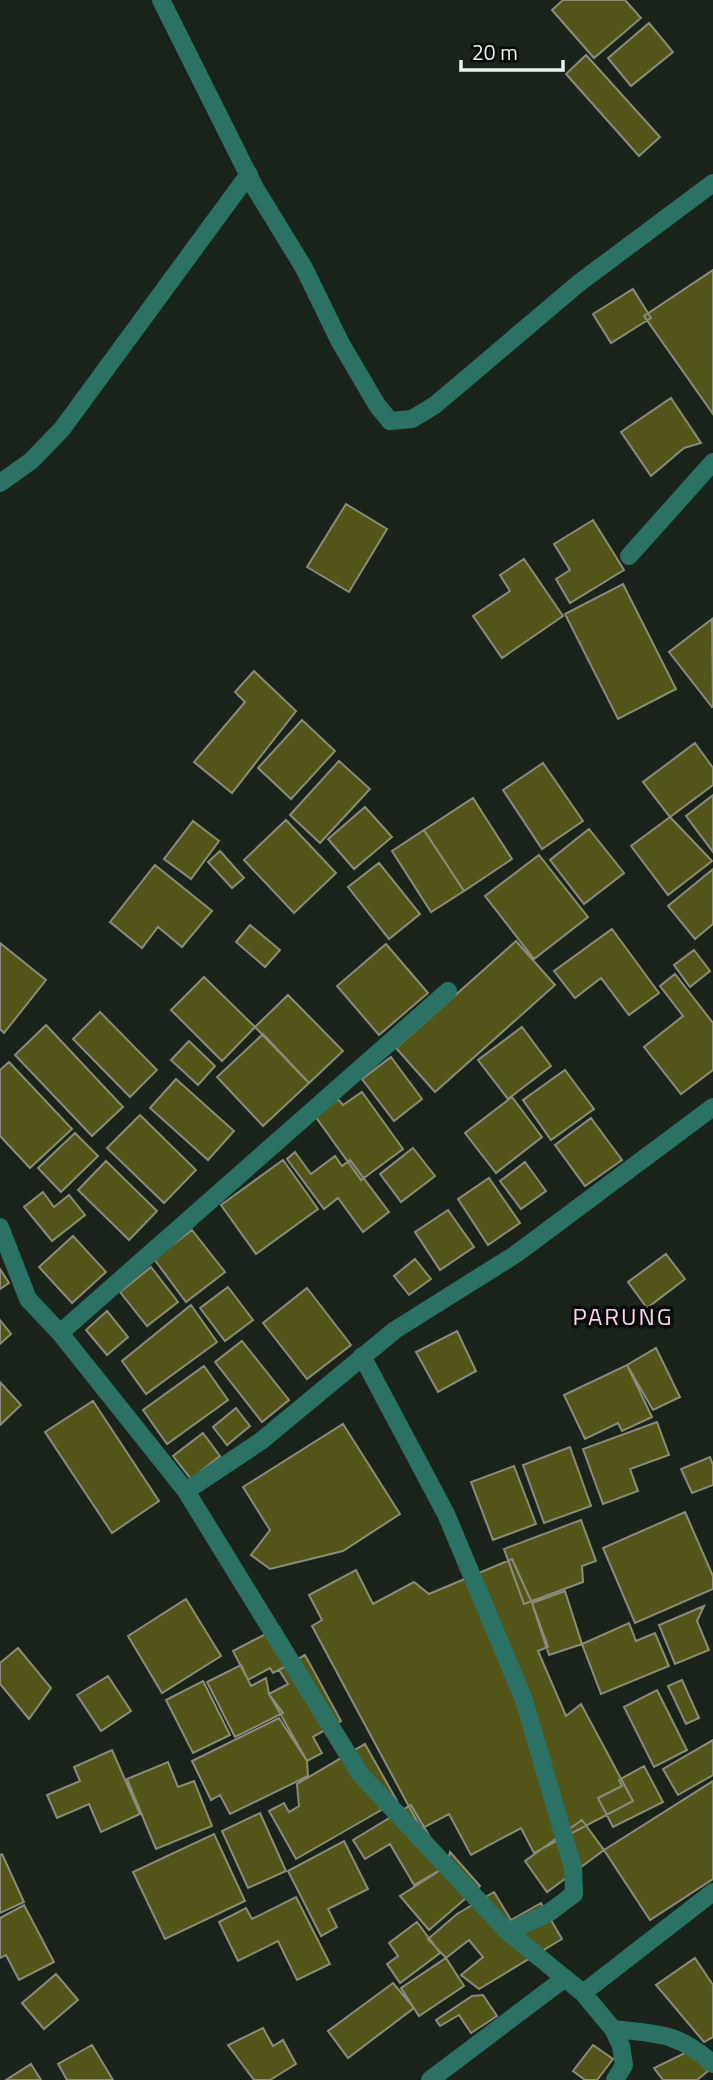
<svg xmlns="http://www.w3.org/2000/svg" width="713" height="2080" viewBox="0 0 713 2080" font-family="'Titillium Web',sans-serif">
  <rect width="100%" height="100%" fill="#1a241a"/>
  <path fill="#545619" stroke="#8a8b7a" stroke-width="2" d="M563,0H625L641,18L594,58L552,10Z
    M649,23L673,52L631,86L608,58Z
    M586,55L660,137L639,156L566,74Z
    M713,270V414L644,316Z
    M633,289L651,318L611,343L593,314Z
    M671,398L701,443L684,448L651,476L621,432Z
    M346,504L387,529L349,592L307,567Z
    M593,520L624,570L570,603L556,579L570,570L554,544Z
    M524,559L563,616L502,658L473,616L510,591L500,575Z
    M623,584L676,689L618,719L565,614Z
    M712,619L713,706L712,707L669,652Z
    M254,671L296,711L232,793L194,762L245,702L235,692Z
    M302,720L335,751L291,799L258,768Z
    M695,743L713,768V785L670,817L643,782Z
    M339,761L370,789L320,843L290,815Z
    M543,763L583,821L542,849L503,790Z
    M713,795V852L686,816Z
    M473,798L512,859L464,891L424,830Z
    M365,807L392,837L354,869L328,839Z
    M670,817L712,861L668,895L631,846Z
    M286,820L336,873L294,913L244,860Z
    M193,821L219,841L191,879L164,859Z
    M589,829L624,873L584,904L550,860Z
    M424,830L464,891L431,912L392,851Z
    M220,851L244,878L232,888L208,862Z
    M539,855L588,917L534,959L485,896Z
    M379,863L420,914L389,939L348,887Z
    M155,865L212,911L182,947L158,927L142,948L110,922Z
    M713,869V924L695,939L668,906Z
    M250,925L280,950L265,967L236,942Z
    M612,929L659,993L629,1015L601,978L575,998L554,971Z
    M516,941L555,985L435,1092L396,1048Z
    M0,943L46,980L4,1033L0,1029Z
    M386,944L428,993L379,1035L337,986Z
    M694,950L710,971L690,987L674,965Z
    M675,974L713,1023V1070L681,1094L644,1047L683,1016L660,986Z
    M204,977L255,1027L222,1061L171,1010Z
    M288,995L343,1051L309,1083L255,1027Z
    M100,1012L157,1070L130,1097L73,1039Z
    M46,1025L123,1107L92,1136L15,1055Z
    M522,1027L551,1066L508,1099L478,1060Z
    M263,1034L309,1083L263,1126L217,1077Z
    M189,1041L215,1066L198,1085L171,1060Z
    M391,1057L422,1099L394,1121L362,1079Z
    M9,1062L72,1129L30,1168L0,1136V1070Z
    M565,1070L594,1109L551,1140L523,1100Z
    M176,1079L234,1131L208,1160L150,1108Z
    M362,1092L403,1149L361,1180L315,1116L338,1099L343,1105Z
    M512,1097L542,1137L496,1173L465,1133Z
    M140,1115L196,1170L164,1203L107,1148Z
    M591,1118L622,1160L585,1186L555,1145Z
    M75,1133L98,1156L61,1192L38,1168Z
    M413,1148L435,1176L401,1202L380,1174Z
    M295,1152L311,1174L335,1156L342,1166L350,1160L389,1212L363,1232L338,1198L324,1209L287,1159Z
    M283,1160L318,1209L256,1254L221,1205Z
    M106,1161L157,1211L129,1240L78,1190Z
    M525,1162L546,1191L521,1209L500,1181Z
    M489,1178L520,1223L488,1245L458,1199Z
    M43,1192L54,1207L69,1195L85,1215L52,1241L24,1207Z
    M448,1210L474,1247L440,1270L415,1232Z
    M192,1230L225,1272L186,1302L154,1259Z
    M73,1236L106,1272L72,1303L39,1267Z
    M666,1254L685,1279L647,1308L628,1282Z
    M415,1259L431,1279L409,1295L394,1276Z
    M151,1267L178,1302L147,1326L120,1292Z
    M0,1269L9,1283L0,1289Z
    M228,1287L253,1320L225,1341L200,1308Z
    M307,1288L351,1345L307,1379L263,1323Z
    M191,1305L217,1342L146,1394L122,1361Z
    M107,1311L128,1337L107,1355L86,1330Z
    M0,1320L11,1334L0,1344Z
    M457,1331L476,1371L438,1392L416,1352Z
    M242,1341L289,1400L262,1422L215,1362Z
    M656,1348L680,1397L653,1410L627,1365Z
    M627,1365L652,1417L622,1431L618,1423L585,1439L564,1395Z
    M204,1366L228,1400L167,1444L143,1410Z
    M0,1382L21,1405L0,1425Z
    M93,1401L159,1501L112,1533L45,1432Z
    M236,1408L250,1426L227,1445L213,1427Z
    M657,1422L669,1455L630,1469L638,1491L603,1504L583,1449Z
    M343,1424L400,1514L343,1551L270,1569L251,1555L270,1530L243,1487Z
    M203,1433L220,1456L191,1479L173,1456Z
    M570,1447L591,1506L544,1523L523,1465Z
    M710,1457L713,1465V1485L692,1493L681,1469Z
    M514,1466L536,1524L493,1540L471,1482Z
    M685,1512L713,1576V1589L635,1623L603,1548Z
    M581,1520L596,1561L582,1566L583,1582L524,1604L504,1549Z
    M512,1559L532,1603L548,1647L538,1651L566,1716L581,1704L633,1801L534,1853L521,1828L471,1855L449,1814L421,1829L312,1626L322,1620L309,1595L356,1570L373,1604L414,1582L429,1594Z
    M565,1591L582,1644L549,1655L532,1603Z
    M186,1599L221,1656L162,1693L128,1636Z
    M704,1606L697,1621L709,1650L675,1664L659,1625Z
    M629,1623L636,1641L655,1633L669,1666L601,1694L582,1644Z
    M279,1627L296,1661L273,1673L270,1668L248,1680L233,1651Z
    M18,1648L51,1688L29,1719L0,1684V1663Z
    M305,1655L341,1721L313,1737L322,1753L307,1761L269,1694L288,1684L279,1670Z
    M241,1665L251,1686L266,1678L269,1694L283,1713L235,1737L207,1682Z
    M108,1676L131,1711L101,1731L77,1695Z
    M682,1680L699,1718L686,1724L668,1686Z
    M203,1681L230,1735L193,1753L166,1700Z
    M657,1690L687,1750L654,1767L624,1707Z
    M279,1718L307,1761L308,1776L230,1814L220,1795L211,1800L192,1761Z
    M713,1740V1775L678,1795L663,1769Z
    M365,1744L397,1801L296,1859L269,1811L284,1803L289,1812L299,1806L297,1784Z
    M112,1750L140,1814L101,1832L89,1804L57,1818L47,1795L80,1781L74,1767Z
    M168,1762L178,1787L194,1781L212,1826L156,1849L127,1779Z
    M644,1766L663,1802L613,1827L598,1798L622,1786L619,1780Z
    M713,1781V1879L650,1920L604,1850Z
    M411,1805L447,1866L414,1885L390,1844L365,1859L353,1840Z
    M260,1813L286,1871L248,1888L222,1831Z
    M582,1820L604,1850L547,1892L525,1861Z
    M214,1834L245,1901L165,1939L133,1872Z
    M344,1841L368,1889L328,1909L337,1927L321,1936L288,1871Z
    M450,1852L480,1886L429,1930L400,1896L447,1866Z
    M2,1854L24,1902L0,1913V1855Z
    M494,1892L511,1920L541,1903L562,1939L479,1989L461,1975L483,1957L469,1940L446,1958L428,1939L457,1914Z
    M296,1897L330,1964L297,1980L278,1941L238,1961L219,1922L246,1908L252,1919Z
    M24,1905L54,1962L19,1980L6,1955L0,1958V1918Z
    M417,1922L440,1953L400,1983L387,1964L398,1956L389,1943Z
    M446,1958L464,1986L419,2016L401,1988Z
    M695,1958L713,1985V2037L704,2042L656,1985Z
    M56,1974L78,2000L44,2029L22,2003Z
    M393,1983L414,2008L348,2058L328,2031Z
    M483,1995L497,2016L471,2033L459,2015L440,2026L436,2020L472,1996Z
    M263,2028L273,2046L283,2040L296,2064L270,2080H254L228,2045Z
    M92,2045L113,2080H67L58,2064Z
    M593,2045L613,2059L597,2080H585L573,2071Z
    M689,2051L708,2071L697,2080H663L654,2068Z
    M31,2064L41,2080H6Z"/>
  <g fill="none" stroke-linecap="round" stroke-linejoin="round">
    <path stroke="#2b7164" stroke-width="18" d="M161,0L255,188L304,268L340,342L377,405L390,421L412,419L435,405L579,283L713,183
      M0,483L31,461L62,429L249,174
      M629,556L713,462
      M0,1227L28,1299L60,1333L186,1491L360,1774L508,1932L583,1993L613,2029L621,2046L624,2065L615,2080
      M60,1333L448,991
      M362,1356L446,1514L524,1700L573,1868L574,1894L550,1912L508,1932
      M186,1491L261,1441L395,1330L516,1254L713,1107
      M583,1993L713,1892
      M613,2029C657,2034 678,2032 713,2064
      M430,2080L565,1978"/>
  </g>
  <g text-anchor="middle" stroke-width="7" stroke-linejoin="round" paint-order="stroke">
    <g font-size="24" letter-spacing="2" fill="#fcd3f1" stroke="#080c08">
      <text x="623" y="1325">PARUNG</text>
    </g>
  </g>
  <path d="M461 60v10h102v-10" fill="none" stroke="#ecf3ec" stroke-width="3.5"/>
  <text x="472" y="60" font-size="21" fill="#ecf3ec" stroke="#080c08" stroke-width="5" paint-order="stroke">20 m</text>
</svg>
